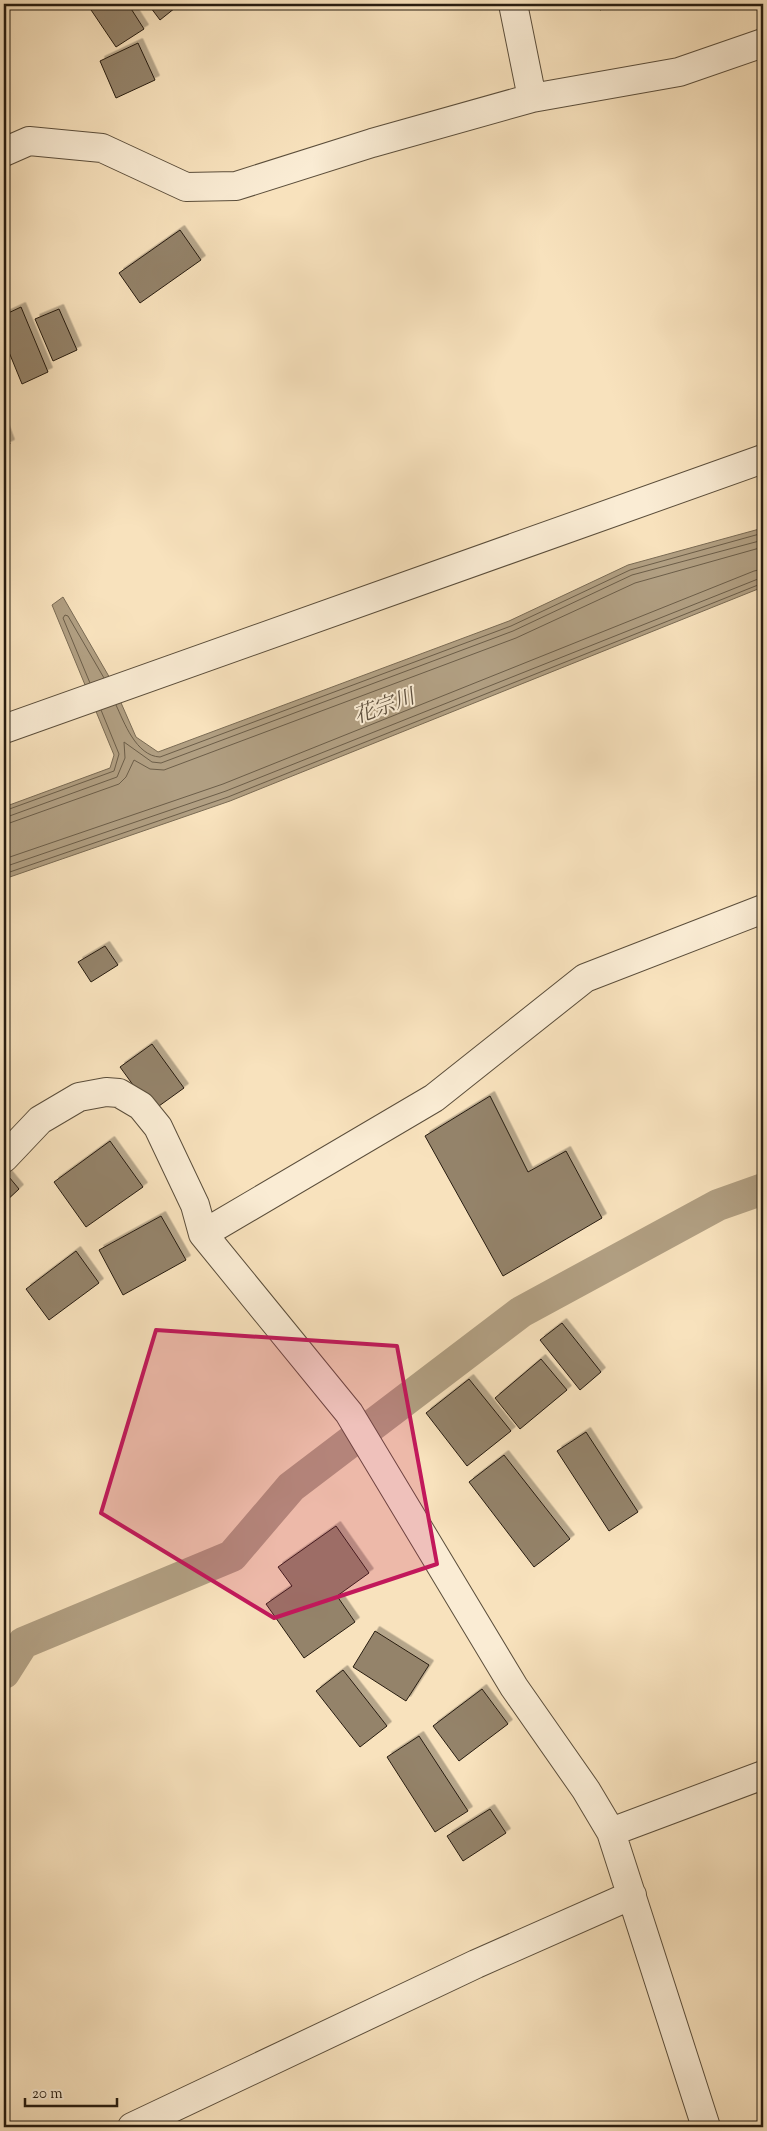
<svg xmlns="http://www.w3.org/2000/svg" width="767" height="2131" viewBox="0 0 767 2131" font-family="'Sorts Mill Goudy','Noto Serif JP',serif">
  <defs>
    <filter id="shadow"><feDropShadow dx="4.5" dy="-4.5" stdDeviation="0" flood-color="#0004"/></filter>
  </defs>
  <rect width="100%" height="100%" fill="#f8e2bd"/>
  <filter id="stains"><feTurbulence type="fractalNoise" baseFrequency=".004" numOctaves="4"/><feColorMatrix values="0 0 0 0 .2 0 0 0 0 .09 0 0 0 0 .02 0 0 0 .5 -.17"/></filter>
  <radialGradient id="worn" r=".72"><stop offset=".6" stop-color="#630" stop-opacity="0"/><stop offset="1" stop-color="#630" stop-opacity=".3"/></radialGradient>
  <path fill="#b19f82" stroke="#7a6b54" d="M763,528V587L230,801L4,879V807L110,768L114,755L52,605L63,597L111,680L136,737L158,752L509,621L628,565Z"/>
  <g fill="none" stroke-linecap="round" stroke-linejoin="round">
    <path stroke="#6c5e49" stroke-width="1" d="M90,683L63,618L65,615L68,616L104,678
      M116,705C124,722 136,756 160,757L511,626L630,570L763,533
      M4,811L114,771L119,754L101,710
      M4,818L117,777L125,758L124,742L152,762L161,763L513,631L632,575L763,540
      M4,825L119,784L126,777L134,760L150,769L164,770L516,638L635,583L763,547
      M4,859L223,784L754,571L763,569
      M4,867L226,791L763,577
      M4,874L228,797L763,583"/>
    <path stroke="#b19f82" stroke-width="32" d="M4,1673L23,1643L232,1556L291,1487L521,1312L718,1205L763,1189"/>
  </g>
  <path fill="#94836a" stroke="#271c10" filter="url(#shadow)" d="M87,4H128L144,29L116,47Z
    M148,4H180L160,20Z
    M598,4H618L600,10Z
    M138,43L155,80L116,98L100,61Z
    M180,230L201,260L140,303L119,273Z
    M21,307L48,372L22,384L4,340V315Z
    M59,309L77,350L53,361L35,319Z
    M4,428L10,444L4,447Z
    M105,946L118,965L91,982L78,962Z
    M152,1044L184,1088L152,1111L120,1067Z
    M490,1096L528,1172L566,1151L602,1218L503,1276L425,1136Z
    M110,1141L143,1187L86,1227L54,1182Z
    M4,1171L19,1189L4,1203Z
    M161,1216L186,1260L123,1295L99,1250Z
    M76,1251L99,1283L49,1320L26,1289Z
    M562,1323L601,1372L580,1390L540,1340Z
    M541,1359L567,1390L520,1429L495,1398Z
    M469,1379L511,1431L467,1466L426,1413Z
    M586,1432L638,1512L609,1531L557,1451Z
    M504,1455L570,1539L534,1567L469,1482Z
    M336,1526L369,1573L337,1596L355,1622L304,1658L266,1604L292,1586L278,1567Z
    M375,1631L429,1665L406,1701L353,1667Z
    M343,1670L387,1726L360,1747L316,1691Z
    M482,1689L508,1724L459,1761L433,1726Z
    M419,1736L468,1811L435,1832L387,1757Z
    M490,1809L506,1833L463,1861L447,1836Z"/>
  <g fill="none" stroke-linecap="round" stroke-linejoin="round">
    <g stroke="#5b4e3b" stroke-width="30">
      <path id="street" d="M513,4L532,98
        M4,152L29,141L102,148L186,187L236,186L372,143L532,98L679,72L763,43
        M4,729L763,459
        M4,1158L40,1120L79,1097L106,1092L119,1093L141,1106L158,1127L195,1205L203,1234L349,1413L514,1687L586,1790L611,1832L706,2127
        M203,1234L434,1098L585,978L763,909
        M611,1832L763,1775
        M132,2127L476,1964L632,1895"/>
    </g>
    <use href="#street" stroke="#faecd4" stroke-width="28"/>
  </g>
  <path fill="#c2185b" fill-opacity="0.2" stroke="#c2185b" stroke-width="4" stroke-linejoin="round" d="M156,1330L397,1346L437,1564L274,1618L101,1513Z"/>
  <g text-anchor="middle" stroke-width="4" stroke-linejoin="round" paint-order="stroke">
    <g font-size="21" font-style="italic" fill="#5e503e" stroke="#faecd4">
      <text transform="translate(384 706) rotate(-20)" y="7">花宗川</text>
    </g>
  </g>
  <rect width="767" height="2131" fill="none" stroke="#f8e2bd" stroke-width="20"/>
  <rect x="5" y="5" width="757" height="2121" fill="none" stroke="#271c10" stroke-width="2.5"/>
  <rect x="10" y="10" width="747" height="2111" fill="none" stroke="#271c10"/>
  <path d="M25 2098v8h92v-8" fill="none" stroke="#271c10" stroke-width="2.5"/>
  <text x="32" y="2098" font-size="15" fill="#271c10" stroke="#faecd4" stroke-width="4" paint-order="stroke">20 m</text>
  <rect width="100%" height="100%" filter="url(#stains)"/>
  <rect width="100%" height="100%" fill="url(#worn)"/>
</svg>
